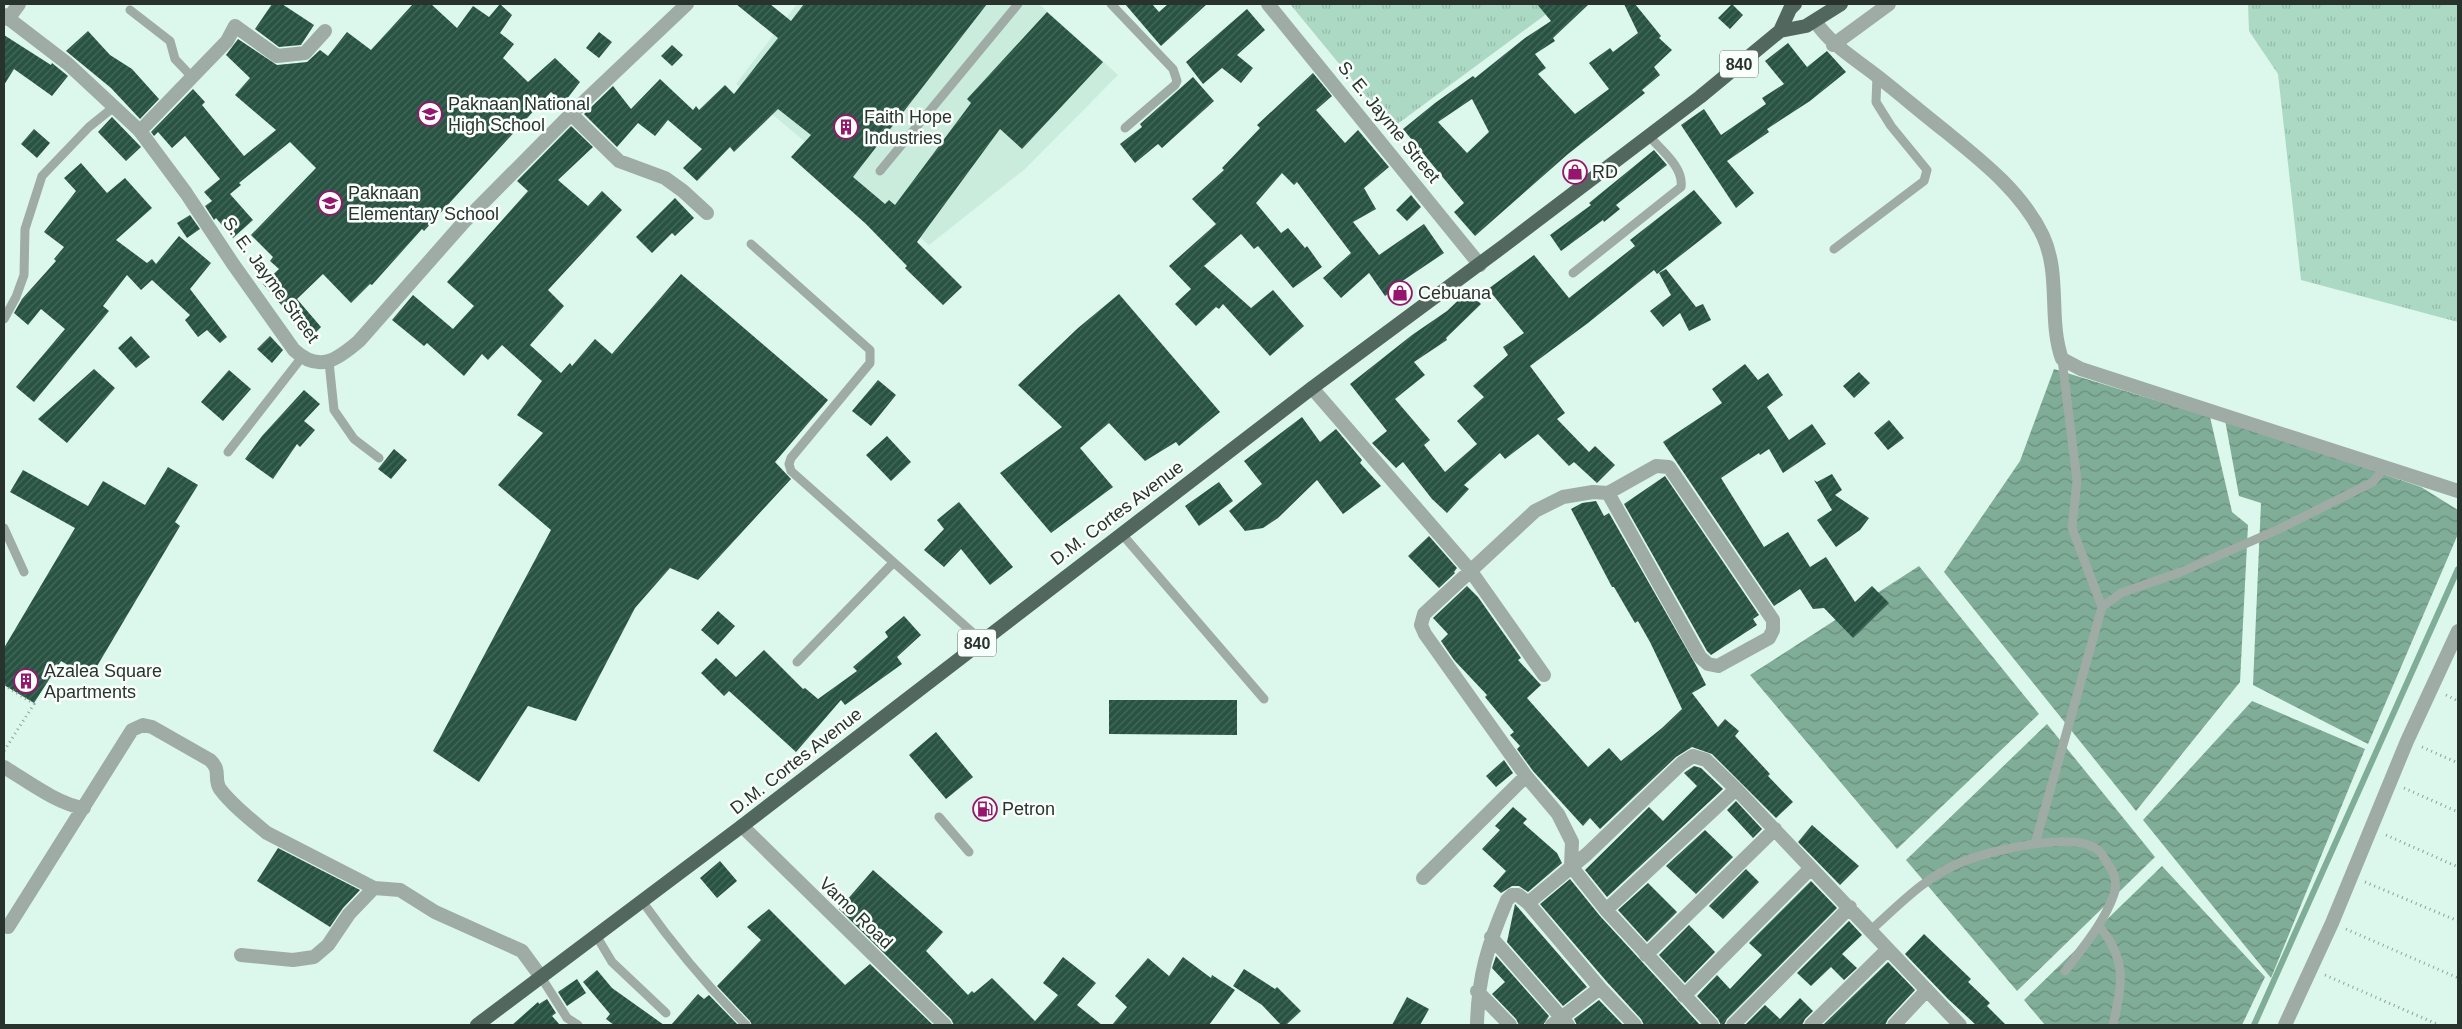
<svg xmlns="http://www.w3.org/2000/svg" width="2462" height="1029" viewBox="0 0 2462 1029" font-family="Arial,sans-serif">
  <defs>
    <pattern id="grass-tufts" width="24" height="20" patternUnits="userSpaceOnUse" patternTransform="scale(1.25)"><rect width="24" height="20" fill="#abd9c4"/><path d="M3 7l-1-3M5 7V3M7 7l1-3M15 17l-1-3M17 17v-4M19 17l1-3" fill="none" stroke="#93bba9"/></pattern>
    <pattern id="water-waves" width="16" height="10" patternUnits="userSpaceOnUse" patternTransform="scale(1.25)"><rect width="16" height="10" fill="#80ad98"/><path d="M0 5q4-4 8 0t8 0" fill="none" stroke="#698d7c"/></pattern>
    <pattern id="building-hatch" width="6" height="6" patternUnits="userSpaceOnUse" patternTransform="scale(1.25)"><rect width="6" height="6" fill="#285342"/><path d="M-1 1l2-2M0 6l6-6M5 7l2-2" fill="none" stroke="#46695b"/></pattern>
  </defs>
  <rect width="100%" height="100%" fill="#dcf7eb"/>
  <path fill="#caecdc" d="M797,4H1039L1118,75L1025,169L929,245L736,84Z"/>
  <path fill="url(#grass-tufts)" d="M1290,4H1560L1392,128Z
    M2248,4H2458V322L2301,280L2278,74L2249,31Z"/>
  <path fill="url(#water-waves)" d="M2054,369L2210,417L2232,512L2248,525L2240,682L2136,811L1944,572L2020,461Z
    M2225,420L2421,487L2458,510V534L2368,744L2253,685L2261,503L2239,496Z
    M1919,566L2039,714L1897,849L1750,675Z
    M2252,701L2365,749L2271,978L2143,820Z
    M2047,724L2155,857L2017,991L1906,860Z
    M2162,866L2265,977L2242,1025H2045L2024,1000Z"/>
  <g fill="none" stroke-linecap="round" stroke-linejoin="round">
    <path stroke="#80ad98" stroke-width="6" d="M2254,1025L2458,569"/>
  </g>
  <path fill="url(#building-hatch)" fill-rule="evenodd" d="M272,4H282L314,25L301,45L279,47L255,29Z
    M413,4H431L457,28L473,6L489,17L500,4L512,15L500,33L514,44L503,58L528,82L555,58L580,82L563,104L551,92L424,231L422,229L372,285L370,284L351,303L323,274L297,299L321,327L310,338L263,284L279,269L270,261L273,257L251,235L316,168L290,142L239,183L241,185L230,194L253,220L233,238L216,218L214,220L205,206L212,201L204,192L220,179L185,136L172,148L158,132L154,136L151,132L193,89L205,102L202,105L244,156L276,130L235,95L250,78L226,55L238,39L277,65L307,62L320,50L328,56L347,32L371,50Z
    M736,4H770L791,21L804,4H987L853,177L885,204L889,200L895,205L971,103L967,99L1047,12L1103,62L1022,149L1000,129L917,242L962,287L943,305L905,268L907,266L866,224L791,157L811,135L778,109L734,152L730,147L697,181L683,168L702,149L668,120L655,136L638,123L617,147L584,114L613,86L631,109L660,79L693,110L696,106L699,110L725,85L734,94L778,38Z
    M1125,4H1152L1159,12L1168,4H1207L1161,46Z
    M1537,4H1589L1553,38L1555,41L1535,54L1546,68L1538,74L1575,114L1609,89L1589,63L1610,48L1613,52L1638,33L1624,4H1635L1661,36L1659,38L1672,50L1654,67L1660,75L1642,90L1645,93L1568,154L1475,236L1454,212L1464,203L1403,129L1435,103L1473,76L1475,78L1525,38L1551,21ZM1472,99L1489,132L1467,153L1438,122Z
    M1732,4L1743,15L1730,29L1718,18Z
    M1247,9L1265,30L1237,55L1253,68L1241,83L1222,68L1203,84L1186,62Z
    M88,31L110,55L132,69L159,99L140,119L111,88L66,51Z
    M599,32L612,42L599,58L586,48Z
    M4,35L51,65L52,63L68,76L52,96L14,69L4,85Z
    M1788,43L1807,67L1827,51L1846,72L1810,101L1767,129L1769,132L1727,161L1754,193L1736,208L1681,125L1704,109L1721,135L1766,104L1762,98L1784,84L1765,61Z
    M672,45L683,55L672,66L661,56Z
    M1313,73L1332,96L1316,110L1345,143L1358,130L1389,167L1364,188L1376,209L1353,222L1379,255L1424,224L1444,253L1401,282L1403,284L1385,296L1369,273L1341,298L1323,278L1351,253L1297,182L1294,185L1282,173L1256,203L1281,233L1288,228L1305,248L1307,246L1322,267L1293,288L1258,246L1254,249L1241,234L1204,266L1251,308L1273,290L1304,326L1270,356L1223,304L1219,309L1216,307L1196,326L1175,304L1191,289L1169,266L1216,224L1192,199L1224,170L1222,168L1260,128L1257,125Z
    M1193,77L1214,101L1162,148L1158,144L1135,163L1120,144L1142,127L1140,124Z
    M112,117L141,147L126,161L98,132Z
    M571,126L593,147L558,180L588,206L602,191L622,210L548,290L564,306L530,345L561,373L570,363L572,366L595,339L612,354L681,274L828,400L775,462L791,479L698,580L670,568L635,608L576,721L528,706L479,782L433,751L551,530L498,485L543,433L517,415L542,381L502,345L488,360L482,354L464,376L427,343L424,346L392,320L413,295L453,329L474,306L447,282L528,191L517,181Z
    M34,129L50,143L37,158L21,144Z
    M1654,150L1667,165L1616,205L1620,209L1604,222L1603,220L1561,251L1550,235L1591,205L1589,203Z
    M81,163L107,193L125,178L152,208L116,240L147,263L152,259L156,264L179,236L211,263L190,289L227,337L220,343L207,330L198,337L185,320L190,315L152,280L141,290L127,275L103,306L109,311L34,402L16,387L65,329L41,309L28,325L14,313L22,299L56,261L54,259L64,247L44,232L76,191L64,178Z
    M1694,190L1722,223L1657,274L1654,270L1588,323L1530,366L1565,413L1557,419L1589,452L1595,446L1615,465L1597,483L1574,462L1569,466L1538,434L1505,459L1500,453L1464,485L1469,489L1447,513L1432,499L1403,462L1396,468L1372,443L1387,431L1350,384L1412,335L1447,311L1468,291L1481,304L1446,338L1447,340L1414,362L1425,375L1395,399L1430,440L1424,445L1445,472L1477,444L1457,421L1484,397L1473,386L1508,355L1503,347L1524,333L1488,289L1534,255L1569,298L1635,246L1630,240Z
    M1411,195L1421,207L1407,221L1396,210Z
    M675,198L694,218L675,236L672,233L652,253L636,237Z
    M190,215L200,229L187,238L177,223Z
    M1666,269L1696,307L1703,304L1711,320L1689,331L1680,313L1663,327L1650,311L1671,295L1659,273Z
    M1119,294L1220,412L1179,446L1176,442L1145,461L1109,423L1080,448L1113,487L1051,533L1000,473L1062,427L1018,385L1078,328Z
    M131,336L150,357L136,368L118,348Z
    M270,336L283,350L272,363L257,349Z
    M1745,364L1758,380L1768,373L1783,395L1767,407L1789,440L1812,424L1826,444L1783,473L1769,449L1760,455L1759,453L1721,478L1764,547L1788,532L1810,567L1826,557L1855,602L1872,586L1889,603L1853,638L1824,608L1813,609L1800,589L1774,606L1663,442L1722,403L1712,389Z
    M94,369L115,388L67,443L38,419Z
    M229,370L251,389L223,421L201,402Z
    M1859,372L1870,383L1854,398L1843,386Z
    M878,380L896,395L871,426L852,411Z
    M304,390L320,404L304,421L315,430L300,447L297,444L273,479L245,459L262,436Z
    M1302,417L1320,442L1336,429L1362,460L1360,463L1381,486L1343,514L1317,480L1278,518L1263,528L1245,531L1229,511L1262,484L1244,461Z
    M1889,420L1904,438L1888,450L1874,433Z
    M887,436L911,462L891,481L866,455Z
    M394,449L407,460L391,479L378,469Z
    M168,467L198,485L175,522L180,526L90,678L61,661L34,703L4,685V648L75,528L10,492L23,470L88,506L103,481L145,505Z
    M1832,474L1842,490L1835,495L1869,518L1860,530L1836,547L1817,520L1832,510L1814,480L1817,482Z
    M1665,476L1759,615L1753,619L1757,625L1711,655L1707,651L1624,504Z
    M1219,482L1233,501L1199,526L1185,506Z
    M1596,501L1604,516L1609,513L1697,667L1706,685L1692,693L1718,727L1725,719L1739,731L1735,736L1770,774L1768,776L1793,802L1776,818L1712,754L1692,747L1676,757L1600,829L1590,818L1583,826L1533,771L1517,749L1520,746L1510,735L1514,732L1485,697L1487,695L1454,660L1441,641L1448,634L1433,618L1467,586L1478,597L1521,658L1518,660L1541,685L1527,698L1588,767L1609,748L1621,761L1662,728L1682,709L1650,642L1638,621L1635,623L1614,587H1612L1571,509L1582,503Z
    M959,502L1013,567L990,585L961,549L944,567L924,550L944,529L937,520Z
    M1429,536L1457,568L1454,572L1455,573L1439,588L1408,556Z
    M718,611L735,626L718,645L701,630Z
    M904,616L921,635L897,657L902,664L845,705L841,700L796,752L729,691L724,696L701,673L716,658L736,677L764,650L803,689L805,688L818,699L857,671L853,667L888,637L885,632Z
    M1109,700H1237V735L1109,734Z
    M936,732L973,777L946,799L909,755Z
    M1504,760L1513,773L1496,787L1486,776Z
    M1694,766L1701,768L1723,789L1607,897L1585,870L1649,807L1663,821L1697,786L1684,773Z
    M1736,801L1762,829L1753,838L1727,810Z
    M1513,807L1527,819L1523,823L1557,853L1562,863L1528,892L1519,886H1512L1501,893L1493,886L1506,871L1482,849L1500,830L1495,826Z
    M1812,825L1859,866L1840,885L1798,842Z
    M1705,830L1733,857L1696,894L1666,866Z
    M278,848L360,890L343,908L330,927L257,881Z
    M720,861L737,881L717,898L700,878Z
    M1746,869L1759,882L1723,919L1709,906Z
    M873,870L943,932L926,951L968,995L972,991L974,993L992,978L1035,1021L1058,995L1043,983L1063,957L1096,983L1077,1005L1102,1025H954L951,1019L839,909Z
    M1570,879L1600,916L1700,1025H1644L1641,1019L1607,982L1540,904Z
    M1811,881L1837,908L1727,1019L1724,1025H1721L1718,1019L1697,996L1717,975L1730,989L1762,955L1749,943Z
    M1648,883L1677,912L1647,942L1618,910Z
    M1515,904L1587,987L1563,1006L1507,942Z
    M769,909L845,985L870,964L933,1025H752L750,1021L717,986L761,940L747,927Z
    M1849,921L1862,935L1842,954L1857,968L1844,980L1831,967L1811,986L1797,973Z
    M1689,925L1715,952L1685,983L1659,955Z
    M1924,934L1971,979L1968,982L1990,1003L1987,1006L2006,1025H1976L1948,999L1905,954Z
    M1496,956L1549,1016L1543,1025H1519L1516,1019L1492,994L1505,982L1492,968Z
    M1183,957L1211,978L1212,975L1235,990L1209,1025H1112L1127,1007L1115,996L1148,958L1169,976Z
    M1888,962L1915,990L1888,1019L1885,1025H1823Z
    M1244,969L1275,989L1277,987L1301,1011L1286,1025H1281L1262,1005L1233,986Z
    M597,970L612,988L664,1025H614L606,1019L610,1014L583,982Z
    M577,979L586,993L567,1006L558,992Z
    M698,994L704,999L709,995L738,1025H671Z
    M1407,997L1429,1009L1420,1025H1392Z
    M1800,998L1813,1011L1805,1019L1802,1025H1745L1765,1005L1780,1019Z
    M547,999L556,1013L552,1016L560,1025H512L538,1002L539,1004Z
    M1599,1000L1623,1025H1577L1574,1019Z"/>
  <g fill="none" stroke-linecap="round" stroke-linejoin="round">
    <path stroke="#8ea299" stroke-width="3" stroke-dasharray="1 4" stroke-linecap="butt" d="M4,685L34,704L4,751
      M2446,695L2458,701
      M2422,747L2458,763
      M2404,788L2458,812
      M2386,835L2458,867
      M2365,882L2458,921
      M2346,929L2458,978
      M2325,975L2439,1025"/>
    <path stroke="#9faba5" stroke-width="9" d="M1111,4L1173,69L1177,81L1175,85L1125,128
      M130,10L170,41L175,59L192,77
      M880,171L1018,4
      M751,244L870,350V363L791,458L789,464L791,471L981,640
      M1834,249L1924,181L1927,170L1891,126L1876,102L1877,76
      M1573,273L1681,187C1684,167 1661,150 1649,136
      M4,319L16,297L24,275L25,229L42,176L89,127L115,106
      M329,362L334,410L354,439L379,458
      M228,452L302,357
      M4,528L24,572
      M1121,533L1264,699
      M2102,607L2121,593L2181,572L2277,530L2373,482L2385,467
      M797,662L893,563
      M939,817L969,852
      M2035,844L2102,607L2072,528L2077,481L2062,359
      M642,901C673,945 708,987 746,1025
      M2099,926C2128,961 2122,984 2113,1025
      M1871,930C1899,905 1926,876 1962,862C1989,851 2074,830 2098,850C2102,853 2105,859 2107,863C2114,871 2118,884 2114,894C2104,923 2083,947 2065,971
      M597,937L612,962L666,1013
      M541,977L567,1018L578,1025"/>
    <path stroke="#9faba5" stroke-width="14" d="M8,19L19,4
      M1833,45L1889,4
      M571,114L619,161L665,178L683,191L707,213
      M140,131L227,41L235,26L277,56L305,53L325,31
      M1312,388L1470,570L1544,675
      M1608,493L1700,657L1708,664L1718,666L1769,638L1773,630V620L1669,467L1656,466L1608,493L1593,492L1563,497L1535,511L1424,614L1421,625L1425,634L1526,776L1558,814L1572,842L1571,866L1606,910L1712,1025
      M4,767C27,781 59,805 84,808
      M742,826L945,1025
      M1423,878L1526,776
      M1606,910L1736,789
      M8,927L132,730L143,725L152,727L210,760C222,771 213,778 220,789C232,805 251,820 267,833L374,888L400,890L435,912L522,951L541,977
      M1491,937L1568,1025
      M241,955L293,960L314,957L328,945L349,914L374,888
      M1646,955L1775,829
      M1600,988L1635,1025
      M1477,991L1510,1025
      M1684,996L1811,868
      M1477,1025C1478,976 1488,944 1507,900L1512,895H1518L1528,903
      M1552,1025L1600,988L1528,903L1587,854L1682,763L1693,756L1706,760L1736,789L1960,1025
      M1733,1025L1850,907
      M1811,1025L1888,949
      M1894,1025L1926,991
      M2285,1025L2332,923L2407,741L2458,631"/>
    <path stroke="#9faba5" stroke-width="14" d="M1268,4L1480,265
      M4,15L68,64L140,131L186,193L233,264L294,350C319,373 337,360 359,341L463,223L571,114L687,4
      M1815,21C1831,45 1854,58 1877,76C1900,94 1922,113 1945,131C1982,161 2022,192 2043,236C2061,275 2048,320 2062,359L2081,369L2458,491"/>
    <path stroke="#52675d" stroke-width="14" d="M1780,31L1790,9L1795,4
      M477,1025L742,826L1312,388L1505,245L1700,97L1780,31L1806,26L1841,4"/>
  </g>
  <defs>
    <g id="school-ring" transform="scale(1.25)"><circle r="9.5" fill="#f9fffc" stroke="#97166d" stroke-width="1.5"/><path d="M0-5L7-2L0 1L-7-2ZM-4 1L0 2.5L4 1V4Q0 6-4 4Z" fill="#97166d"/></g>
    <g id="building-ring" transform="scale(1.25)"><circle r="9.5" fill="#f9fffc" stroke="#97166d" stroke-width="1.5"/><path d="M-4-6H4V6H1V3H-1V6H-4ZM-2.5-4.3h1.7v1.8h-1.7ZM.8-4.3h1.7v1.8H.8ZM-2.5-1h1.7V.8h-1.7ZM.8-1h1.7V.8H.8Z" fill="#97166d"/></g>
    <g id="shop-ring" transform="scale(1.25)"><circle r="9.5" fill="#f9fffc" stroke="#97166d" stroke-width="1.5"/><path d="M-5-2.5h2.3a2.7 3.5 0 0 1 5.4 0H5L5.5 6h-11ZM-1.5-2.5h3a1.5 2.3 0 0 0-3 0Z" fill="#97166d"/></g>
    <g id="fuel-ring" transform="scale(1.25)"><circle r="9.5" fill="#f9fffc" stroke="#97166d" stroke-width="1.5"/><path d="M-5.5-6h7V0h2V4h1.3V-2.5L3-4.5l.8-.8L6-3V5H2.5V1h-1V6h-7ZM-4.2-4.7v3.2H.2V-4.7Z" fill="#97166d"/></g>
  </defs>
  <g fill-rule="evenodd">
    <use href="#school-ring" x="430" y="114"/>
    <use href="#building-ring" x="846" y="127"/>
    <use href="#shop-ring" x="1575" y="172"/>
    <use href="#school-ring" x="330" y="203"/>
    <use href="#shop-ring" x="1400" y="293"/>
    <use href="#building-ring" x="26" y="681"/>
    <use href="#fuel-ring" x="985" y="809"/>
  </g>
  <g text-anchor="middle" stroke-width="5" stroke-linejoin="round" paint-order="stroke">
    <g fill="#f9fffc" stroke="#67706c" stroke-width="1">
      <rect x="1720" y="50.5" width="38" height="27" rx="4"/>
      <rect x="958" y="629.5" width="38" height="27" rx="4"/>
    </g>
    <g font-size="16" font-weight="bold" fill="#29332e">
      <text x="1739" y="70">840</text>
      <text x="977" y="649">840</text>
    </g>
    <g font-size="18" fill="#29332e" stroke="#f9fffc" text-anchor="start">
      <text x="448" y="110">Paknaan National<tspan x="448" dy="21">High School</tspan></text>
      <text x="864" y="123">Faith Hope<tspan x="864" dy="21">Industries</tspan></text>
      <text x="1592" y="178">RD</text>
      <text x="348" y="199">Paknaan<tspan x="348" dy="21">Elementary School</tspan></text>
      <text x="1418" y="299">Cebuana</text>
      <text x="44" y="677">Azalea Square<tspan x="44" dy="21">Apartments</tspan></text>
      <text x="1002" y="815">Petron</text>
    </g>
    <g font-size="18" fill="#29332e" stroke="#f9fffc">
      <text transform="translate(1389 122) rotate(51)" y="6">S. E. Jayme Street</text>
      <text transform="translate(271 280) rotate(54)" y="6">S. E. Jayme Street</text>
      <text transform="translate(1117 513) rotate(-37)" y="6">D.M. Cortes Avenue</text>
      <text transform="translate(796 761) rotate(-38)" y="6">D.M. Cortes Avenue</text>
      <text transform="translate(856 913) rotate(44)" y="6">Vamo Road</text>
    </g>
  </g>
  <rect width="2462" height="1029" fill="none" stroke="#29332e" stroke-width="10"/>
</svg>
